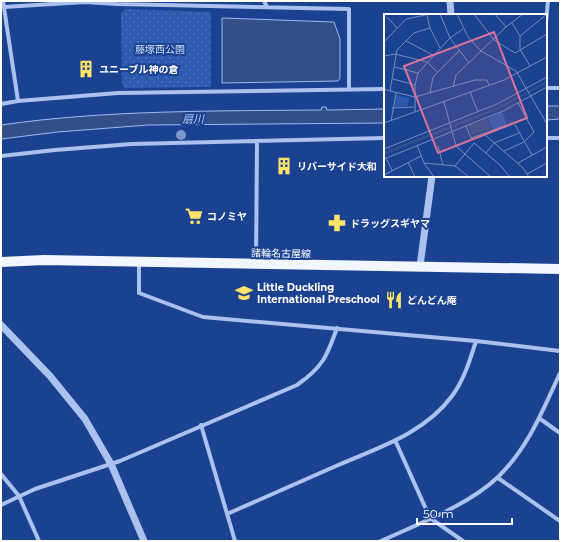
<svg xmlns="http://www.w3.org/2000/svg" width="561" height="542" viewBox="0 0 561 542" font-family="Montserrat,'Noto Sans JP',sans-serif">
  <defs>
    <pattern id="park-dots" width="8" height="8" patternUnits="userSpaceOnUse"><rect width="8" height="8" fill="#2e5aaf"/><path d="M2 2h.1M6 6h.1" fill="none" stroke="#4d73bb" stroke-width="1.8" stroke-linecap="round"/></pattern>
  </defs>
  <rect width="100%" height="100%" fill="#1b4291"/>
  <path fill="url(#park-dots)" d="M125,9L211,12V87L125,88L122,84L121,13Z"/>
  <path fill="#334f8a" stroke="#9ebbf0" d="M222,18L334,22L340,39V78L338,81L222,83Z
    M546,106H560V119L546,120Z
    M322,107H326L327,110L385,109V123L148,125L58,132L1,139V125C105,110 215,111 321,110Z"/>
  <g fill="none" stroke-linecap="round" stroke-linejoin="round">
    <path stroke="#abc2ee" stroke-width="4" d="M3,1L18,101
      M264,1L267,7
      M4,7L85,2L117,4L349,9V88
      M546,22L548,1
      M546,88H560
      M1,104L18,101L118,93L385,89
      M546,138H560
      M1,156L55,150L132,144L385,138
      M139,262V293L203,317L476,341L560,351
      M256,264L257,141
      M539,418L560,433
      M201,425L235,541
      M395,440L430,518L463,541
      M1,474L19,496L39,541
      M498,478L560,521
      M1,505L35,489L120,461L297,385C323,367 327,356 337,328
      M227,514C263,498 299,482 336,466C377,448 424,434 452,396C464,380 470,360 476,341
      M381,541C418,524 469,505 498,477C528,448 543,410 560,373"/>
    <path stroke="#abc2ee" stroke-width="7" d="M450,1L451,15
      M420,266L432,176
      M1,325L50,376L85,419L111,464L144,541"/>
    <path stroke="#f2f6ff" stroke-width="10" d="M1,262L44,260L560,269"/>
  </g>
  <circle fill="#7f98cb" cx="181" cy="135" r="5"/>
  <defs>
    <g id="building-bare" transform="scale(1.38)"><path d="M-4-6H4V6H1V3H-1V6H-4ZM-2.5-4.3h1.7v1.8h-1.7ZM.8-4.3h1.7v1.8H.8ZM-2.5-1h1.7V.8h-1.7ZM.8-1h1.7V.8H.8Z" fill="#ffe468" stroke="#1b4291" stroke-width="2.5" paint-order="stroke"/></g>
    <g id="supermarket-bare" transform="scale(1.38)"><path d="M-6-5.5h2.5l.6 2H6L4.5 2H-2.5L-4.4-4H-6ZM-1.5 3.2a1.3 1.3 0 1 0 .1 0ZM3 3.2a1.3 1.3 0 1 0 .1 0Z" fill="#ffe468" stroke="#1b4291" stroke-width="2.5" paint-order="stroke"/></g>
    <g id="pharmacy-bare" transform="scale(1.38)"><path d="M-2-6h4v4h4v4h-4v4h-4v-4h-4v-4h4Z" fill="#ffe468" stroke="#1b4291" stroke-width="2.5" paint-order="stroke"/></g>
    <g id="school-bare" transform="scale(1.38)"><path d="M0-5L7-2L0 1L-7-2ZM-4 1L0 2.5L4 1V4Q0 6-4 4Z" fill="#ffe468" stroke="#1b4291" stroke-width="2.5" paint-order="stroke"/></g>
    <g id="restaurant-bare" transform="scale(1.38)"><path d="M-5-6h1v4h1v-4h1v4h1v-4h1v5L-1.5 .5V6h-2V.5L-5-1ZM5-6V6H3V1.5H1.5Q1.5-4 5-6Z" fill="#ffe468" stroke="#1b4291" stroke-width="2.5" paint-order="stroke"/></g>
  </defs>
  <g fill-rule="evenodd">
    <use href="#building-bare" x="86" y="69"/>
    <use href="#building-bare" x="284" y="166"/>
    <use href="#supermarket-bare" x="194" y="216"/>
    <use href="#pharmacy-bare" x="337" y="223"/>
    <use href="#school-bare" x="244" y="293"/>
    <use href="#restaurant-bare" x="394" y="300"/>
  </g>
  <g text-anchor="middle" stroke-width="4" stroke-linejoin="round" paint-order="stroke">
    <g font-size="10" fill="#d1dffa" stroke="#1b4291">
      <text x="160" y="53">藤塚西公園</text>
    </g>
    <g font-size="10" font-weight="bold" fill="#fff" stroke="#1b4291" text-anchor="start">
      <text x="99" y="73">ユニーブル神の倉</text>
      <text x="297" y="170">リバーサイド大和</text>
      <text x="207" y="220">コノミヤ</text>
      <text x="350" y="227">ドラッグスギヤマ</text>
      <text x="257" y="291">Little Duckling<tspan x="257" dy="12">International Preschool</tspan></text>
      <text x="407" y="304">どんどん庵</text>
    </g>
    <g font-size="10" fill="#fff" stroke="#1b4291">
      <text transform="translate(281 253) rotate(1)" y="4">諸輪名古屋線</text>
    </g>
    <g font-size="11" font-style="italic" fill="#b7cdf5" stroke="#1b4291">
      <text transform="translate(193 119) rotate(-1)" y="4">扇川</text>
    </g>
  </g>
  <g transform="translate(384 14)">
    <rect width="163" height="163" fill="#1b4291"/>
    <path d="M12,81L25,84L24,92L11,93ZM118,98L123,110L109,116L104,104Z" fill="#2e5aaf"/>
    <path d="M163,67V69L117,94L0,141V138L112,94ZM103,105L107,115L89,121L84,112Z" fill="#334f8a"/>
    <path fill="none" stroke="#768ebd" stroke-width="1" d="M56,0L66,24L85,49M73,0L84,23L97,37L132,57L163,110M90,0L110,26L131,39L163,20M111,0L122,13M43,1L46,14L56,34M3,3L13,14M128,9L136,22V35L146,52M136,22L163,0M22,27L49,41M0,28L22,5L46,0M0,42L11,40L43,48L53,58M11,53L34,59M9,65L31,71M69,73L72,61L122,13L139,0M0,75L6,77L13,36L30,19L46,14M6,77L31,83L91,66H103L105,71M86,78L94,98M46,79L49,63L76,36M60,88L72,132L107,163M8,94L30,93M31,98V71L34,59L66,24L79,15M7,107L12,79M0,109L120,66L163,43M130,109L148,141M82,112L87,124L142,104M100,120L139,154L145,163M33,131L40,149L50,163M54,132L59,151M0,135L113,90L163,63M120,137L140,128L150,118L134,89M102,139L110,129L135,119M2,144L8,156M0,145L119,97L163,73M24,148L31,163M40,149L71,152M134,149L163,133M143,160L163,149M0,161L37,142M85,163L71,152L90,129L116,151L126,163"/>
    <path fill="#da749d" fill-opacity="0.15" stroke="#da749d" stroke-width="2" d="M110,18L143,104L54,139L20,52Z"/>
    <rect width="163" height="163" fill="none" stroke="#fff" stroke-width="2"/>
  </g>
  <rect width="561" height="542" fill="none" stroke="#ffffff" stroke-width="4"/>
  <path d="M417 518v6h95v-6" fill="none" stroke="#ffffff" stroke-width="2"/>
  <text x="423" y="518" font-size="12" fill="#ffffff" stroke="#1b4291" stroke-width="3" paint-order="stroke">50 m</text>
</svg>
